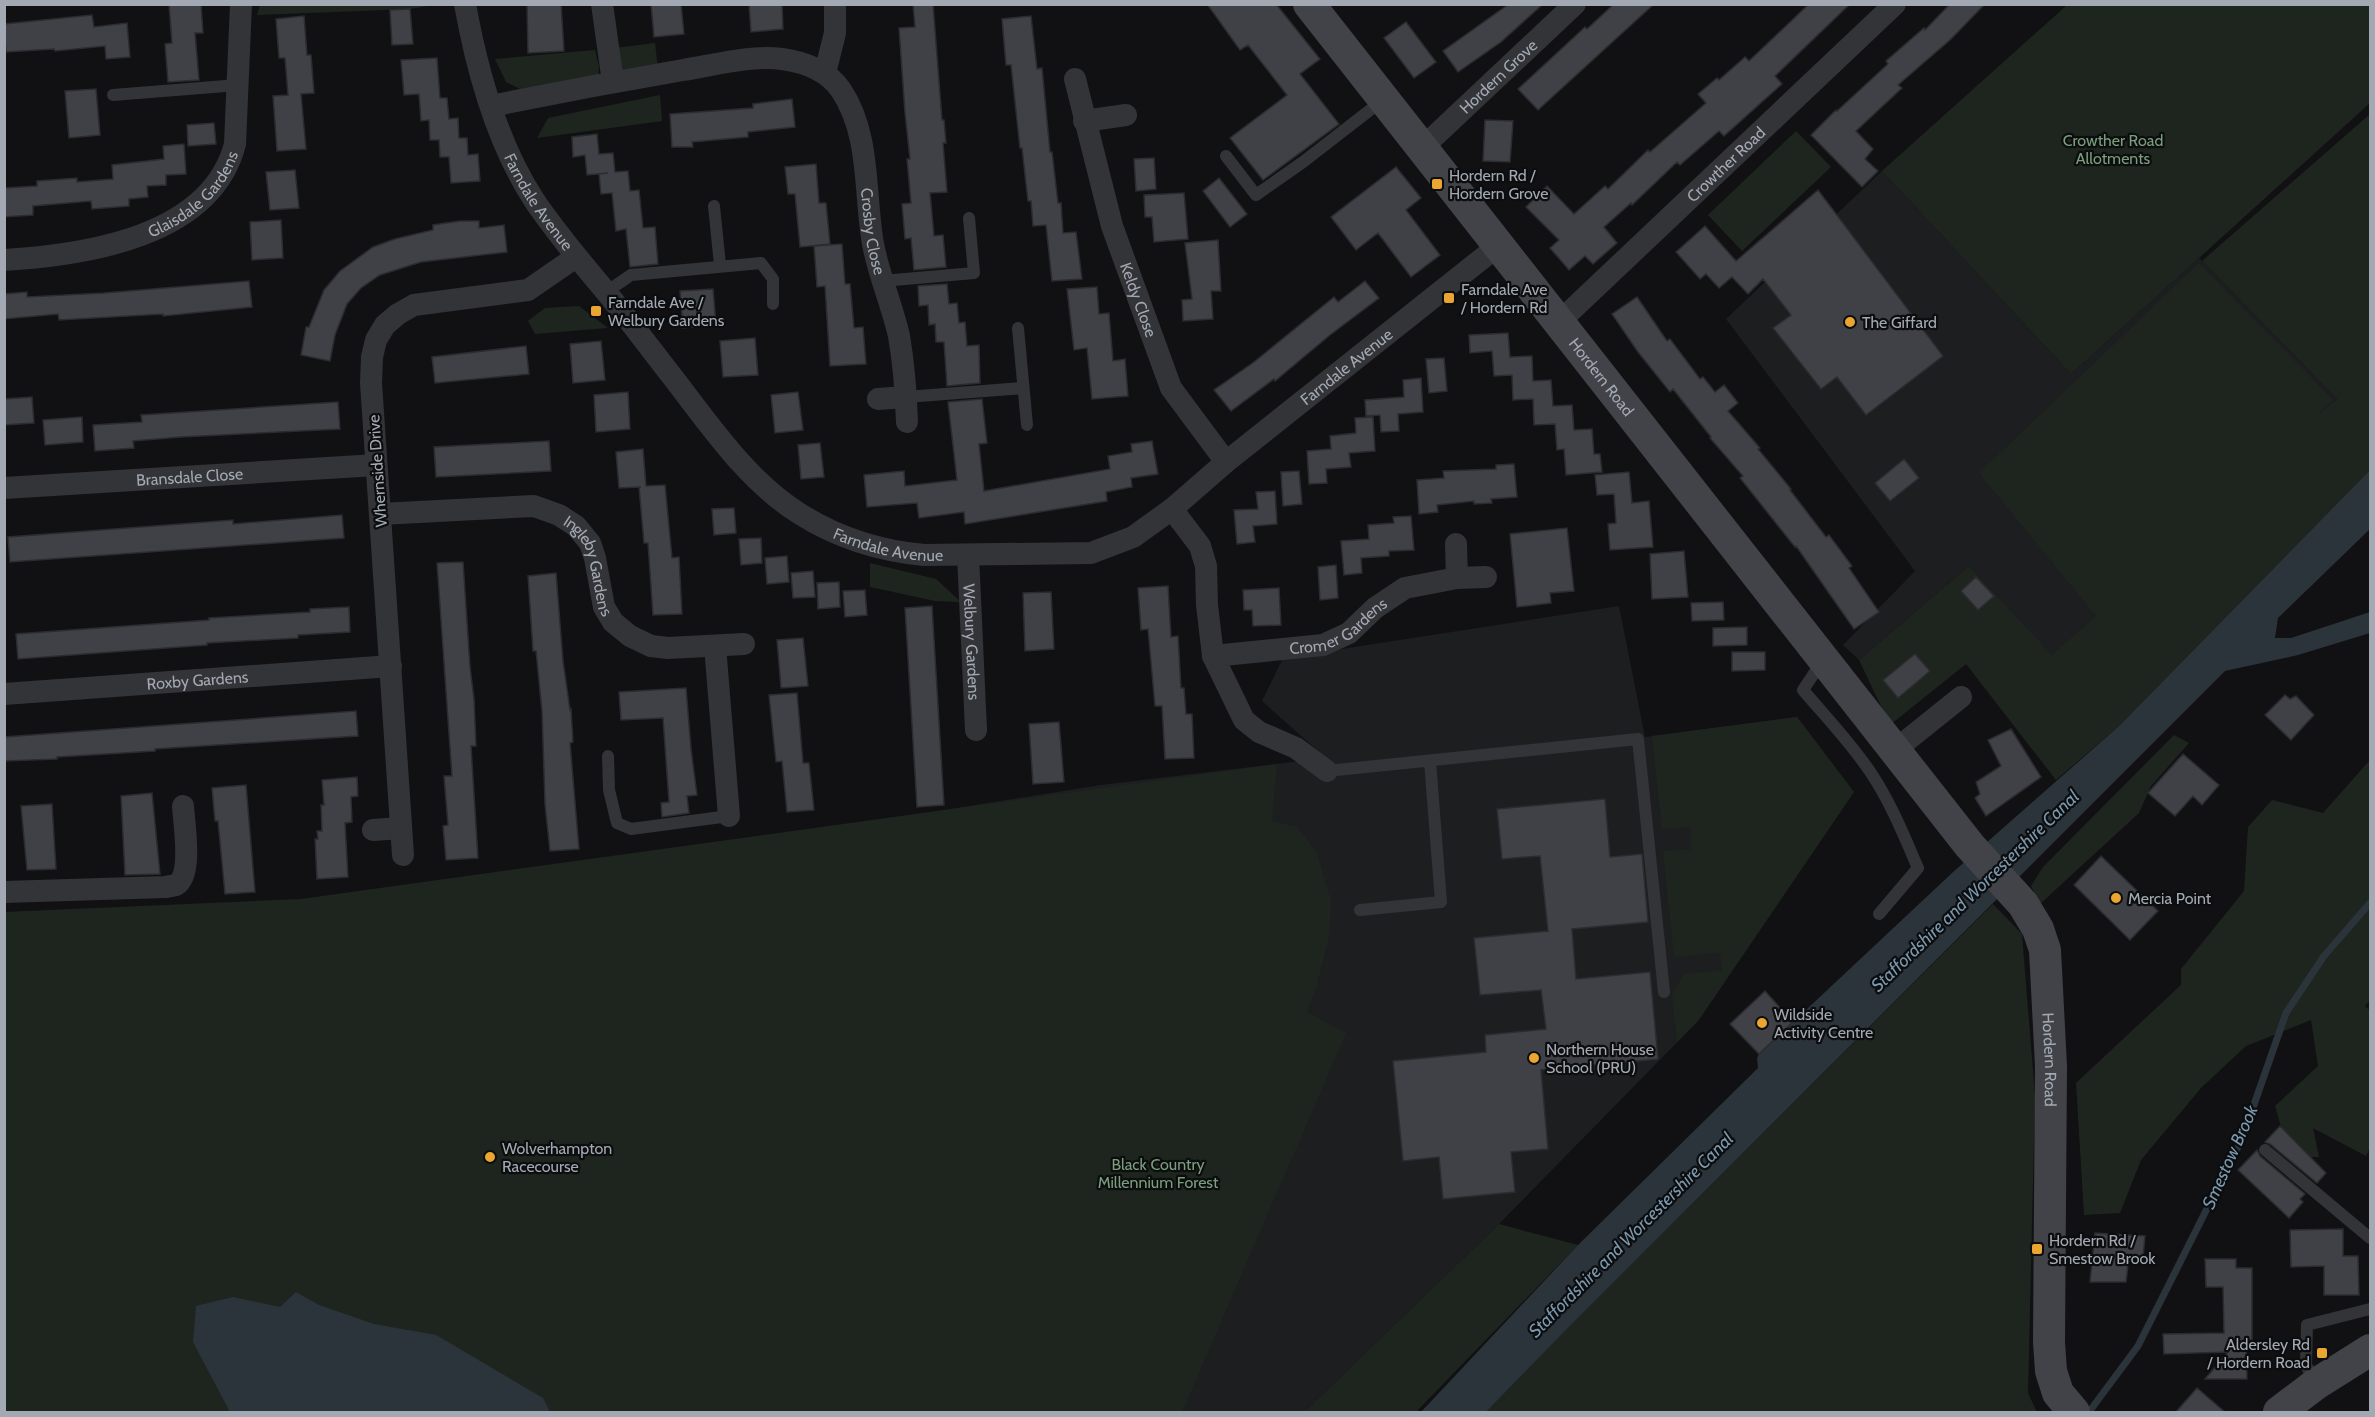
<svg xmlns="http://www.w3.org/2000/svg" width="2375" height="1417" viewBox="0 0 2375 1417" font-family="Cabin,sans-serif">
  <rect width="100%" height="100%" fill="#111113"/>
  <path fill="#1d1e20" d="M1882,171L2071,374L2199,258L2337,399L2052,656L1969,566L1859,660L1843,645L1915,571L1726,319Z
    M1619,606L1645,737L1797,717L1854,792L1698,1021L1499,1224L1304,1412H1168L862,823L1101,785L1326,758L1262,701L1283,658Z"/>
  <path fill="#1e251f" d="M440,4L410,9L257,15L260,5Z
    M2067,5H2370V103L2071,374L1882,171Z
    M655,43L658,69L623,75L614,48Z
    M595,50L599,66L598,79L524,91L506,82L495,59Z
    M660,95L662,121L537,138L548,118Z
    M2370,114V470L2119,726L2056,780L1966,664L1890,725L1859,660L1969,566L2052,655L2096,616L1979,473L2199,263L2333,400L2311,421L2337,399L2202,261Z
    M1796,131L1831,167L1742,251L1708,215Z
    M579,306L608,328L535,334L528,321L545,308Z
    M870,563L936,579L961,602L935,601L870,587Z
    M1797,717L1854,792L1698,1021L1677,1042L1672,995L1684,974L1722,970L1720,953L1674,957L1663,851L1691,849V827L1662,829L1652,736Z
    M2174,735L2189,743L2151,786L2139,813L2040,904L2031,886L2043,867Z
    M2370,760V1000L2365,1006L2370,1010V1148L2366,1156L2313,1128L2319,1157H2290L2275,1106L2318,1066L2311,1020L2246,1046L2201,1088L2141,1160L2120,1213L2084,1215L2076,1083L2181,985V969L2244,891L2248,827L2272,800L2323,813Z
    M1277,764L1272,821L1297,827L1317,853L1331,901L1329,937L1316,988L1307,1012L1346,1033L1182,1412H5L4,912L301,899Z
    M1993,904L2022,934L2035,1096L2028,1393L2037,1412H1486L1570,1326Z
    M1499,1224L1578,1245L1416,1412H1304Z"/>
  <path fill="#2b343b" d="M2370,470V529L2278,618L2275,638H2291L2370,612V633L2298,655L2225,671L1570,1326L1486,1412H1421L1578,1245L1758,1068L1757,1058L1759,1054L1952,873L2119,726Z
    M296,1292L319,1305L374,1324L436,1335L543,1398L550,1412H230L193,1342L196,1306L233,1297L280,1307Z"/>
  <g fill="none" stroke-linecap="round" stroke-linejoin="round">
    <path stroke="#2b343b" stroke-width="7" d="M2089,1412L2138,1346L2242,1139L2286,1013L2324,956L2370,903"/>
  </g>
  <path fill="#404146" stroke="#2b2c2f" stroke-width="1.5" d="M169,4H201L203,33H195L199,80L168,82L165,44L172,43Z
    M527,4H561L564,51L528,53Z
    M651,4H681L684,34L654,37Z
    M749,4H782L783,29L751,32Z
    M913,4H933L942,120H944L946,143H943L947,192L930,193L934,236L943,235L946,267L914,270L911,238L905,239L902,204L911,203L907,159H910L905,113L899,28L915,27Z
    M1207,4H1276L1320,59L1300,74L1339,124L1263,180L1230,138L1287,95L1248,45L1240,50Z
    M1509,4H1543L1501,42L1458,72L1443,51Z
    M1614,4H1654L1538,110L1518,89L1585,27L1587,29Z
    M1809,4H1850L1775,76L1782,84L1724,136L1719,131L1680,165L1677,162L1632,205L1631,203L1604,227L1617,243L1593,264L1585,256L1569,270L1550,248L1559,240L1526,207L1547,186L1574,214L1605,186L1608,189L1648,150L1650,152L1706,103L1698,94L1717,78L1719,80L1745,57L1749,61Z
    M1950,4H1985L1950,40L1898,85L1902,88L1856,131L1873,149L1865,159L1878,171L1862,187L1811,135L1836,110L1837,111L1888,64L1886,61L1924,28L1925,30Z
    M410,9L413,44L392,45L390,10Z
    M92,15L94,27L127,23L130,57L106,59L105,46L55,51L54,49L6,52L4,24Z
    M304,16L307,55H311L314,93L301,94L306,149L277,151L273,96L288,95L285,58H279L276,19Z
    M1031,16L1037,69L1042,68L1050,152H1052L1058,203H1061L1063,233L1076,232L1082,279L1052,281L1046,225L1033,226L1031,201H1028L1022,148H1020L1011,65H1006L1002,19Z
    M1406,22L1436,62L1414,78L1384,38Z
    M437,58L440,98H447L449,119L458,118L459,138H467L468,155L478,154L480,181L451,183L449,157H440L439,140H430L429,120L421,121L419,94L404,95L401,60Z
    M96,89L100,135L69,138L65,91Z
    M792,99L795,127L748,132V137L692,142L693,147H672L670,114L753,108V104Z
    M1485,120L1513,121L1510,162L1483,161Z
    M214,123L216,144L188,146L187,125Z
    M597,134L599,154L613,153L615,172L628,171L630,191L639,190L643,228L655,227L658,264L630,267L626,229L616,231L612,193L601,194L599,174L608,173L587,175L585,155L573,157L572,137Z
    M184,144L186,174L166,175V185L147,186L148,197L129,199V206L92,209L91,201L33,206V215L4,217V188L37,186V181L77,178V182L113,179L112,165L164,159L163,146Z
    M1154,158L1156,189L1136,191L1134,159Z
    M816,164L819,203H826L830,244L800,247L795,194H788L785,167Z
    M1396,167L1421,198L1406,210L1440,255L1411,277L1378,233L1356,250L1331,217Z
    M295,170L299,208L270,210L266,172Z
    M1219,178L1247,214L1230,227L1203,191Z
    M1818,190L1943,356L1866,415L1837,377L1821,389L1773,328L1791,315L1763,279L1748,294L1732,277L1719,288L1706,274L1700,279L1676,252L1705,226L1736,261Z
    M1184,193L1188,239L1154,242L1152,217H1145L1144,195Z
    M281,220L283,258L252,260L250,222Z
    M460,221H479V228L504,225L507,252L421,262L380,275L361,288L347,304L335,335L330,361L301,355L306,327H309L324,290L340,271L373,247L395,239L433,230V225Z
    M1218,240L1221,291H1211L1213,319L1183,321L1182,300L1192,299L1185,243Z
    M842,244L845,284H850L854,328L863,327L866,364L830,366L825,286L817,287L814,246Z
    M249,281L252,307L163,316V314L59,320L58,314L4,319V294L27,292V297L104,293Z
    M1365,281L1379,298L1330,335L1275,381L1274,379L1231,411L1214,390L1254,362L1334,297L1338,302Z
    M947,284L949,304L957,303L959,323L965,322L967,346L979,345L980,383L947,386L944,342H936L935,324L929,325L928,305L919,306L918,286Z
    M1097,287L1099,314L1109,313L1113,361L1125,359L1128,396L1092,399L1087,348L1074,350L1067,289Z
    M713,289L716,325L683,328L680,291Z
    M1637,297L1667,341L1670,339L1700,379L1703,377L1715,392L1724,385L1738,403L1728,411L1760,448L1758,449L1791,489L1790,490L1826,537L1829,535L1852,566L1849,568L1879,612L1854,629L1796,546L1795,547L1740,478L1743,476L1710,438L1711,437L1673,389L1670,392L1638,352L1612,314Z
    M1508,333L1510,357L1532,356L1533,381L1551,380L1553,406L1572,405L1574,430L1592,429L1594,454H1600L1602,472L1566,475L1564,449L1557,450L1555,424L1534,425L1533,399L1513,400L1512,375L1494,376L1492,351L1470,353L1469,335Z
    M755,338L758,375L723,377L720,341Z
    M601,341L605,380L573,383L570,344Z
    M526,346L529,374L435,383L432,357Z
    M1444,358L1447,391L1429,393L1426,359Z
    M1421,378L1423,412L1398,414L1399,431L1381,432L1380,415L1366,416L1365,400L1404,397L1403,380Z
    M628,392L630,429L596,432L594,395Z
    M798,392L803,430L775,433L771,395Z
    M32,397L34,423L4,425V399Z
    M982,399L987,443L979,444L984,491L1110,469L1108,456L1132,452L1131,444L1152,441L1158,474L1131,478L1132,487L1106,492L1107,501L965,524L964,512L919,518L917,503L867,507L864,475L904,471L905,486L957,480L948,402Z
    M338,402L340,429L181,437L133,441L134,448L95,451L93,425L142,422L141,415Z
    M82,417L83,442L45,445L43,420Z
    M1373,417L1375,451L1349,453L1351,467L1326,469L1327,483L1309,484L1307,451L1331,449L1330,436L1356,433L1355,418Z
    M549,441L551,471L436,477L434,447Z
    M820,443L824,477L801,479L798,445Z
    M643,449L646,486L665,485L672,558L679,557L682,614L653,615L648,543H644L639,487H641L619,488L616,452Z
    M1904,459L1919,478L1890,501L1875,483Z
    M1514,464L1517,497L1491,499L1492,503L1474,504V501L1437,505L1438,512L1419,514L1417,480L1444,478L1443,471L1496,469V465Z
    M1299,471L1302,504L1283,506L1281,472Z
    M1629,472L1632,503L1649,501L1653,547L1610,550L1608,524L1616,523L1614,494L1597,495L1595,475Z
    M1275,491L1277,524L1253,526L1255,542L1237,544L1234,510L1258,509L1256,492Z
    M734,508L736,533L714,535L712,509Z
    M342,515L344,538L10,562L8,537L194,523L233,520V524Z
    M1411,516L1414,550L1389,551V556L1361,558L1362,573L1344,575L1341,541L1369,539L1368,525L1394,523L1393,517Z
    M1567,528L1574,591L1550,593L1551,603L1517,607L1510,534Z
    M761,538L762,563L741,565L739,539Z
    M1684,551L1688,597L1652,599L1650,554Z
    M787,556L789,582L767,584L765,558Z
    M463,562L470,667L474,699L476,746H471L478,858L446,860L443,826L448,825L444,776H452L437,563Z
    M1336,565L1338,598L1320,600L1318,567Z
    M813,571L815,597L793,598L791,573Z
    M556,573L563,661L570,710L571,709L573,742L570,743L579,849L550,851L545,804L542,711L536,651H533L528,576Z
    M1976,577L1994,596L1978,610L1961,591Z
    M839,582L840,607L818,609L817,583Z
    M1168,586L1171,637L1178,636L1181,688H1184L1186,714H1192L1194,758L1165,759L1162,706H1155L1148,629L1141,630L1138,588Z
    M1279,588L1281,625L1253,626L1252,610H1244L1243,590Z
    M865,590L867,615L845,617L843,591Z
    M1051,592L1054,649L1025,651L1023,593Z
    M1723,602L1724,620L1692,621L1691,603Z
    M932,606L944,805L917,807L905,608Z
    M349,607L350,632L298,635V638L207,643V645L18,659L16,634L209,620V618L310,612V609Z
    M1747,627V645L1713,646V628Z
    M803,638L808,686L781,688L777,640Z
    M1732,652H1765V670L1732,671Z
    M1915,654L1930,671L1898,698L1883,680Z
    M686,688L691,749L697,795L687,796L689,813L662,817L661,803L669,802L663,718L621,720L619,692Z
    M797,693L803,763H809L814,810L787,812L782,761L776,762L769,695Z
    M2285,695L2290,699L2296,696L2314,715L2291,740L2265,715Z
    M356,711L358,736L155,749V751L57,757V759L4,761V737Z
    M1059,722L1064,782L1033,784L1029,724Z
    M2011,729L2041,777L1986,816L1975,798L1980,794L1976,782L2001,766L1988,740Z
    M2183,754L2219,785L2202,805L2193,796L2175,816L2148,793Z
    M357,777L358,796L351,797L352,822L345,823L348,877L317,879L315,839H318L317,831H322L321,805H324L322,780Z
    M246,785L255,892L225,894L218,821H215L212,788Z
    M152,793L160,874L125,875L121,796Z
    M1605,799L1610,857L1642,854L1648,922L1572,929L1576,979L1650,972L1658,1059L1541,1070L1548,1149L1511,1152L1515,1192L1443,1199L1439,1157L1403,1161L1393,1061L1486,1052L1485,1035L1546,1029L1541,990L1480,995L1474,938L1548,931L1540,856L1502,859L1497,809Z
    M52,804L56,869L27,870L21,806Z
    M2101,856L2158,911L2130,940L2074,885Z
    M1765,991L1793,1022L1759,1054L1730,1024Z
    M2280,1126L2326,1173L2317,1183L2270,1144L2265,1142Z
    M2257,1150L2260,1156L2305,1194L2300,1199L2303,1202L2289,1218L2238,1170Z
    M2343,1229V1256H2358L2359,1295H2324V1266L2291,1267L2290,1230Z
    M2095,1233L2145,1236L2143,1257L2129,1256L2126,1282H2090Z
    M2205,1259H2236V1268H2252V1340H2246L2247,1379H2205L2228,1352L2164,1354L2163,1334L2224,1333L2223,1287H2206Z
    M2197,1388L2226,1413H2175Z"/>
  <g fill="none" stroke-linecap="round" stroke-linejoin="round">
    <path stroke="#333438" stroke-width="12" d="M113,95L238,85
      M1226,156L1256,195L1303,162L1383,100
      M714,206L720,265
      M882,281L974,273L969,218
      M606,292L631,275L761,263L773,279V304
      M1018,328L1027,425
      M906,397L1023,388
      M1823,660L1803,690C1826,717 1851,743 1871,773C1891,803 1904,836 1918,868L1879,914
      M608,756L609,790L617,823L631,829L729,816
      M1327,771L1638,739L1664,992
      M1360,910L1441,902L1430,761
      M2265,1150L2370,1238
      M2316,1384L2306,1365L2307,1325L2370,1309"/>
    <g stroke="#333438" stroke-width="22">
      <path id="s1" d="M465,4C477,71 497,143 534,200C556,233 582,263 607,293C629,320 650,348 671,375C710,425 746,480 800,514C838,538 880,551 924,555L1091,553L1133,537L1172,509L1226,462L1498,246"/>
      <path d="M602,4L613,82"/>
      <path d="M825,73L835,33V4"/>
      <path id="s2" d="M1075,79L1112,226L1171,388L1226,462"/>
      <path id="s3" d="M491,106C555,93 619,81 683,70C715,65 750,55 782,59C804,62 828,71 841,90C871,135 864,193 873,244C879,276 892,305 899,336C904,365 906,393 907,422"/>
      <path d="M1084,121L1126,115"/>
      <path id="s4" d="M1421,149L1575,4"/>
      <path id="s5" d="M4,260C86,255 211,237 235,144L241,4"/>
      <path id="s6" d="M1558,323L1895,4"/>
      <path d="M878,399L906,397"/>
      <path id="s7" d="M4,488L376,465"/>
      <path d="M1172,509L1200,546L1206,566L1207,605L1213,656L1244,720L1259,732L1296,748L1327,771"/>
      <path id="s8" d="M380,514L534,506L559,515L576,526L590,543L595,558L604,607L613,622L630,636L651,646L668,648L744,644"/>
      <path d="M1456,544L1457,578"/>
      <path id="s9" d="M968,555L976,730"/>
      <path d="M715,646L729,816"/>
      <path id="s10" d="M1213,656L1323,645L1349,633L1375,608L1405,588L1457,578L1486,577"/>
      <path id="s11" d="M4,694L391,666"/>
      <path d="M1895,750L1961,697"/>
      <path d="M373,830L401,828"/>
      <path d="M403,855L371,383L372,357L376,340L385,325L398,314L414,305L528,290L576,257"/>
      <path d="M4,892L166,887C169,886 173,886 176,885C193,875 184,824 183,806"/>
    </g>
    <g stroke="#414348" stroke-width="32">
      <path id="s12" d="M1309,4L1970,846L2023,904L2038,929L2045,950L2051,1066L2049,1342L2051,1371L2058,1393L2074,1412"/>
      <path d="M2279,1412L2316,1384L2370,1350"/>
    </g>
  </g>
  <g fill="#eba631" stroke="#0c0d0e" stroke-width="2">
    <rect x="1431" y="178" width="12" height="12" rx="3"/>
    <rect x="1443" y="292" width="12" height="12" rx="3"/>
    <rect x="590" y="305" width="12" height="12" rx="3"/>
    <circle cx="1850" cy="322" r="6"/>
    <circle cx="2116" cy="898" r="6"/>
    <circle cx="1762" cy="1023" r="6"/>
    <circle cx="1534" cy="1058" r="6"/>
    <circle cx="490" cy="1157" r="6"/>
    <rect x="2031" y="1243" width="12" height="12" rx="3"/>
    <rect x="2316" y="1347" width="12" height="12" rx="3"/>
  </g>
  <g text-anchor="middle" stroke-width="4.5" stroke-linejoin="round" paint-order="stroke">
    <g font-size="16" fill="#a3a9b3" stroke="#0c0d0e">
      <text dy="6" stroke="none"><textPath href="#s4" startOffset="106">Hordern Grove</textPath></text>
      <text dy="6" stroke="none"><textPath href="#s6" startOffset="231">Crowther Road</textPath></text>
      <text dy="6" stroke="none"><textPath href="#s5" startOffset="208">Glaisdale Gardens</textPath></text>
      <text dy="6" stroke="none"><textPath href="#s1" startOffset="213">Farndale Avenue</textPath></text>
      <text dy="6" stroke="none"><textPath href="#s3" startOffset="510">Crosby Close</textPath></text>
      <text dy="6" stroke="none"><textPath href="#s2" startOffset="230">Keldy Close</textPath></text>
      <text dy="6" stroke="none"><textPath href="#s1" startOffset="1239">Farndale Avenue</textPath></text>
      <text dy="6" stroke="none"><textPath href="#s12" startOffset="474">Hordern Road</textPath></text>
      <text transform="translate(377 471) rotate(-94)" y="6">Whernside Drive</text>
      <text dy="6" stroke="none"><textPath href="#s7" startOffset="186">Bransdale Close</textPath></text>
      <text dy="6" stroke="none"><textPath href="#s1" startOffset="717">Farndale Avenue</textPath></text>
      <text dy="6" stroke="none"><textPath href="#s8" startOffset="243">Ingleby Gardens</textPath></text>
      <text dy="6" stroke="none"><textPath href="#s10" startOffset="132">Cromer Gardens</textPath></text>
      <text dy="6" stroke="none"><textPath href="#s9" startOffset="87">Welbury Gardens</textPath></text>
      <text dy="6" stroke="none"><textPath href="#s11" startOffset="194">Roxby Gardens</textPath></text>
      <text dy="6" stroke="none"><textPath href="#s12" startOffset="1310">Hordern Road</textPath></text>
    </g>
    <g font-size="16" fill="#7b9e7c" stroke="#0c0d0e">
      <text x="2113" y="146">Crowther Road<tspan x="2113" dy="18">Allotments</tspan></text>
      <text x="1158" y="1170">Black Country<tspan x="1158" dy="18">Millennium Forest</tspan></text>
    </g>
    <g font-size="16" fill="#a3a9b3" stroke="#0c0d0e" text-anchor="start">
      <text x="1449" y="181">Hordern Rd /<tspan x="1449" dy="18">Hordern Grove</tspan></text>
      <text x="1461" y="295">Farndale Ave<tspan x="1461" dy="18">/ Hordern Rd</tspan></text>
      <text x="608" y="308">Farndale Ave /<tspan x="608" dy="18">Welbury Gardens</tspan></text>
      <text x="1862" y="328">The Giffard</text>
      <text x="2128" y="904">Mercia Point</text>
      <text x="1774" y="1020">Wildside<tspan x="1774" dy="18">Activity Centre</tspan></text>
      <text x="1546" y="1055">Northern House<tspan x="1546" dy="18">School (PRU)</tspan></text>
      <text x="502" y="1154">Wolverhampton<tspan x="502" dy="18">Racecourse</tspan></text>
      <text x="2049" y="1246">Hordern Rd /<tspan x="2049" dy="18">Smestow Brook</tspan></text>
      <text x="2310" y="1350" text-anchor="end">Aldersley Rd<tspan x="2310" dy="18">/ Hordern Road</tspan></text>
    </g>
    <g font-size="18" font-style="italic" fill="#7b98ae" stroke="#0c0d0e">
      <text transform="translate(1975 891) rotate(-44)" y="6">Staffordshire and Worcestershire Canal</text>
      <text transform="translate(2230 1157) rotate(-66)" y="6">Smestow Brook</text>
      <text transform="translate(1631 1235) rotate(-45)" y="6">Staffordshire and Worcestershire Canal</text>
    </g>
  </g>
  <rect width="2375" height="1417" fill="none" stroke="#a3a9b3" stroke-width="12"/>
</svg>
